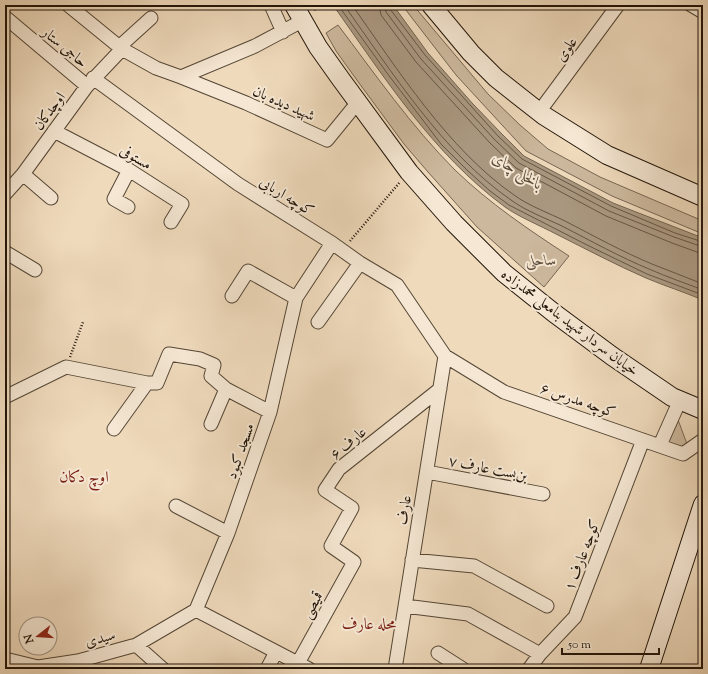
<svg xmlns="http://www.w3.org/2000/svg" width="708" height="674" viewBox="0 0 708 674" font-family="'Sorts Mill Goudy',Amiri,serif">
  <rect width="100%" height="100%" fill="#efdabc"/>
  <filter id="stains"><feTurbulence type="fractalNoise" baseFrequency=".005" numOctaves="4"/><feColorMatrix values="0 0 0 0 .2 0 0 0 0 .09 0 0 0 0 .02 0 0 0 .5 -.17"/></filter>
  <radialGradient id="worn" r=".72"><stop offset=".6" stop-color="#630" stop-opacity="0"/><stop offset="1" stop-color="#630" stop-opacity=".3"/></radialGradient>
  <path fill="#ccb89d" stroke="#766652" d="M402,5H413L488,94L520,125L548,149L600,177L703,221V234L612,196L526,151L456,75Z
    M338,25C375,74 411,126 455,170C489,203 529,230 569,256L544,287L477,227L428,172L404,144L359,83L336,51L326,33Z
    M677,417L687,444L685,450L664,443Z"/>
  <path fill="#a9977f" stroke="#73634f" d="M333,5H393L428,53L473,104L501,133L524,156L613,203L703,238V300C684,292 665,286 646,278C616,265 586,249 556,234C541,226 519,217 505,207C433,154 384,77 333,5Z"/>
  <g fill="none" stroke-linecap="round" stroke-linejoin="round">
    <path stroke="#655644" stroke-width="1" d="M338,5L387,73L441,144L467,170L490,191L509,205L585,244L647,274L703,295
      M344,5C392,72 443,153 511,200C526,211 545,218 562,226C591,241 620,257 649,269C667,277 685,283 703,290
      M352,5C398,70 448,149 514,195C529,206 549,213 565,221C594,236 623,252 652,264C669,271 686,277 703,284
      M379,5L381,15L416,62L490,143L516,168L606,216L672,243L697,252L703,253
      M385,5L386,12L421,59L494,139L519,163L609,211L674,237L703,247
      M390,5V9L425,55L498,136L522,159L611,206L675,233L703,242"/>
    <g stroke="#544635" stroke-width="15">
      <path id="minor" d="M68,5L122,49L156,68L181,77L255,46L302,21
        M271,5L283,32
        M691,5L703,12
        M5,17L87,86
        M119,47L151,18
        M181,77L246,103L327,140L358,102
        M93,78L238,184L332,243L360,263L397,285L445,356L504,392L683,454L703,440
        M539,112L618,5
        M54,131L129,170L182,204L171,222
        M23,174L51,198
        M5,194L23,174L87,86L122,49
        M128,207L114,199L129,170
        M5,252L35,270
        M232,296L248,271L296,298L332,243
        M318,322L360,263
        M5,397L66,367L147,383H157L169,354L200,359L214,365L211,376L226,389L270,412
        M211,424L226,389
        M114,429L147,383
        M660,445L680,400
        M427,472L543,494
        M176,506L228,533
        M412,560L474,566L547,606
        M405,606L468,614L540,654
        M196,610L228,533L270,412L296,298
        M196,610L309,669
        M136,645L163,669
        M438,653L463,669
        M5,659L38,667L78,661L136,645L196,610
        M298,663L354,562L331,546L352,508L325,490L339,469L440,389
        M267,669L276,652
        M395,669L445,356
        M529,669L540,654L575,617L643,440"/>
    </g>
    <g stroke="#211408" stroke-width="20">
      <path id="secondary" d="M294,5L318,47L340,78L409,172L454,223L504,273L554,313L612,356L672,397L703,410
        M431,5L471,53L496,78L543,115L607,155L703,197
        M649,669L703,504"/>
    </g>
    <path stroke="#211408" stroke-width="2.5" stroke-dasharray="1 2" stroke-linecap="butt" d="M314,10L319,5
      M350,241L400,182
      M70,357L83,322"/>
    <use href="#minor" stroke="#f5e7d3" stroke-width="13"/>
    <use href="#secondary" stroke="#f5e7d3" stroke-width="18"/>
  </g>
  <g text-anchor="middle" stroke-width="4" stroke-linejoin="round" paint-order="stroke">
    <g font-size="15" fill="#211408" stroke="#f5e7d3">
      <text transform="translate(65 47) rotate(40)" y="5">حاجی ستار</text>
      <text transform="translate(566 49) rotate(-54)" y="5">علوی</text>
      <text transform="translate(284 103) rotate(24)" y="5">شهید دیده بان</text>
      <text transform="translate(49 111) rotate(-54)" y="5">اوچدکان</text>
      <text transform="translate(136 157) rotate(30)" y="5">مستوفی</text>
      <text transform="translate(287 196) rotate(32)" y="5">کوچه اربابی</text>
      <text transform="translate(570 322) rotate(37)" y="5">خیابان سردار شهید بنامعلی محمدزاده</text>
      <text transform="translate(578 400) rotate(19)" y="5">کوچه مدرس ۶</text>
      <text transform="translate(348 443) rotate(-40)" y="5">عارف ۶</text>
      <text transform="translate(240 451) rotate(-71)" y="5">مسجد کبود</text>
      <text transform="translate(488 468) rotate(11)" y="5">بن‌بست عارف ۷</text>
      <text transform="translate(404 510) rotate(-81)" y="5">عارف</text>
      <text transform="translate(582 555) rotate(-69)" y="5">کوچه عارف ۱</text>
      <text transform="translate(312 605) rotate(-61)" y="5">قمیصی</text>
      <text transform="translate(100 638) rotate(-16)" y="5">سیدی</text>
    </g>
    <g font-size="15" font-style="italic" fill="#5d4d3c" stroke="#f5e7d3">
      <text x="541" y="265">ساحلی</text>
    </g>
    <g font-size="16" font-style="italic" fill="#574838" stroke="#f5e7d3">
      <text transform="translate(518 170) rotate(32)" y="6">بالخلی چای</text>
    </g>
    <g font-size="16" fill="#7a1f14" stroke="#f5e7d3">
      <text x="84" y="482">اوچ دکان</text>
      <text x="369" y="629">محله عارف</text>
    </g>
  </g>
  <rect width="708" height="674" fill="none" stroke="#efdabc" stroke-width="20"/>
  <rect x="6" y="6" width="696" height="662" fill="none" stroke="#211408" stroke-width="2"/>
  <rect x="10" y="10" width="688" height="654" fill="none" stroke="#211408"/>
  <g transform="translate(38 636) rotate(253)"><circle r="19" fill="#f5e7d3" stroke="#a09382"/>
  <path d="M0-3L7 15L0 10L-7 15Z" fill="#8f2418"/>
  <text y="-6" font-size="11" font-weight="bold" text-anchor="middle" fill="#211408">N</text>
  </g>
  <path d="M562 648v6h97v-6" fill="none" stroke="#211408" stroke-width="2"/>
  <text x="568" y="648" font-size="12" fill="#211408" stroke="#f5e7d3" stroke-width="3" paint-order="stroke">50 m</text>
  <rect width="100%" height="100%" filter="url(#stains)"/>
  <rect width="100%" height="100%" fill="url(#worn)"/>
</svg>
